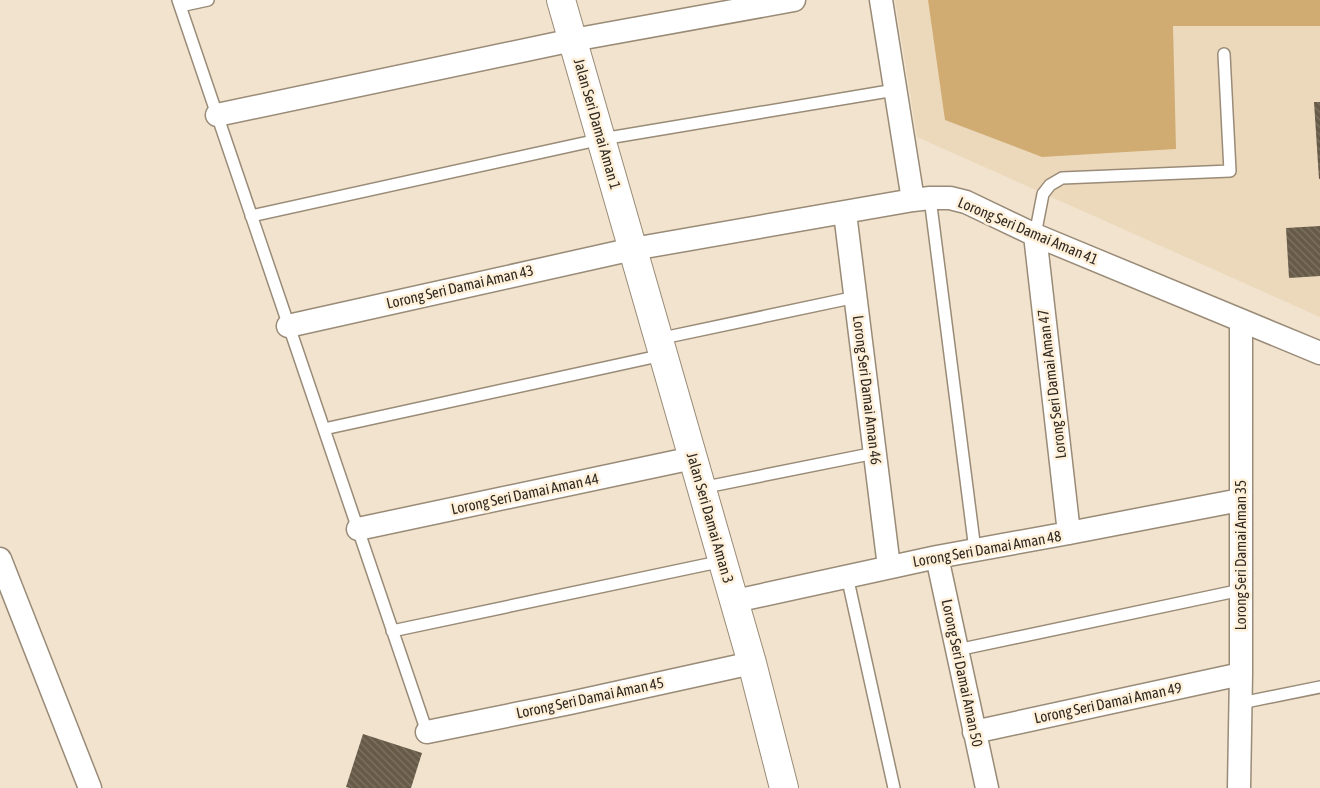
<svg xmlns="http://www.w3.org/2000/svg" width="1320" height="788" viewBox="0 0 1320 788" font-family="'Asap Condensed',sans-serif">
  <defs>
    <pattern id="building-back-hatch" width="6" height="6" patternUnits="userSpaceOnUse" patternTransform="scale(1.25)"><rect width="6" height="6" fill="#675b48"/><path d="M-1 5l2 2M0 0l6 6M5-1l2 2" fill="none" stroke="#7e7465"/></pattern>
  </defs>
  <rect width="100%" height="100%" fill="#f1e3cd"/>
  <path fill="#ecd9bc" d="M895,0H1320V317L917,137Z"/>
  <path fill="#d1ac72" d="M928,0H1320V26H1173L1176,149L1042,157L945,120Z"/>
  <path fill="url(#building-back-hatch)" d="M1314,102H1320V179H1319Z
    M1320,226V276L1289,278L1286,228Z
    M363,734L422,753L411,788H350L346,787Z"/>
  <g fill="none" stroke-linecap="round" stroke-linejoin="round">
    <g stroke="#998b77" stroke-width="14">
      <path id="service" d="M178,0L427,732
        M180,6L208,0
        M930,198L975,550
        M251,216L602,139L895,90
        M1035,235L1043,194L1050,185L1062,178L1230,171L1224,54
        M658,339L856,297
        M324,429L663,355
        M701,488L875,453
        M847,576L894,788
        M392,631L723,561
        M957,650L1241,590
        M1241,703L1320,687"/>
    </g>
    <g stroke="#998b77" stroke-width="25">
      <path id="minor" d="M881,0L913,200
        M217,115L573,40L794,0
        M845,213L889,567
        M1035,235L1069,533
        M288,326L633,249L913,200L930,198H950L966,202L1035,235L1320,353
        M358,529L693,458
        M937,557L987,788
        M0,559L90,788
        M735,601L937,557L1069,533L1240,500
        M427,732L570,703L752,663
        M974,732L1241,674
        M1239,788L1241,674V321"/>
    </g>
    <g stroke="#998b77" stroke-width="30">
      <path id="tertiary" d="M561,0L752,663L784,788"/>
    </g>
    <use href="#service" stroke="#fff" stroke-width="11"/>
    <use href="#minor" stroke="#fff" stroke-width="22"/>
    <use href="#tertiary" stroke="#fff" stroke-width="28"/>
  </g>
  <g text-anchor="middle" stroke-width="5" stroke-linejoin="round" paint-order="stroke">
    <g font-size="15" fill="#2f2921" stroke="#fff0da">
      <text transform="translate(597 124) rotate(74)" y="5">Jalan Seri Damai Aman 1</text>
      <text transform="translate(1028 231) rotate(23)" y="5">Lorong Seri Damai Aman 41</text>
      <text transform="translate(460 287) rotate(-13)" y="5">Lorong Seri Damai Aman 43</text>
      <text transform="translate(1052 384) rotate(-97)" y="5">Lorong Seri Damai Aman 47</text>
      <text transform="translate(867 390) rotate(83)" y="5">Lorong Seri Damai Aman 46</text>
      <text transform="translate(525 494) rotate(-12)" y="5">Lorong Seri Damai Aman 44</text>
      <text transform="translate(710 518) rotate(74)" y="5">Jalan Seri Damai Aman 3</text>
      <text transform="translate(987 549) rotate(-10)" y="5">Lorong Seri Damai Aman 48</text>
      <text transform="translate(1241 555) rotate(-90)" y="5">Lorong Seri Damai Aman 35</text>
      <text transform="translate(962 673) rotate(78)" y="5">Lorong Seri Damai Aman 50</text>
      <text transform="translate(590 698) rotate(-12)" y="5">Lorong Seri Damai Aman 45</text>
      <text transform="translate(1108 703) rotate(-12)" y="5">Lorong Seri Damai Aman 49</text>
    </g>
  </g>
</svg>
